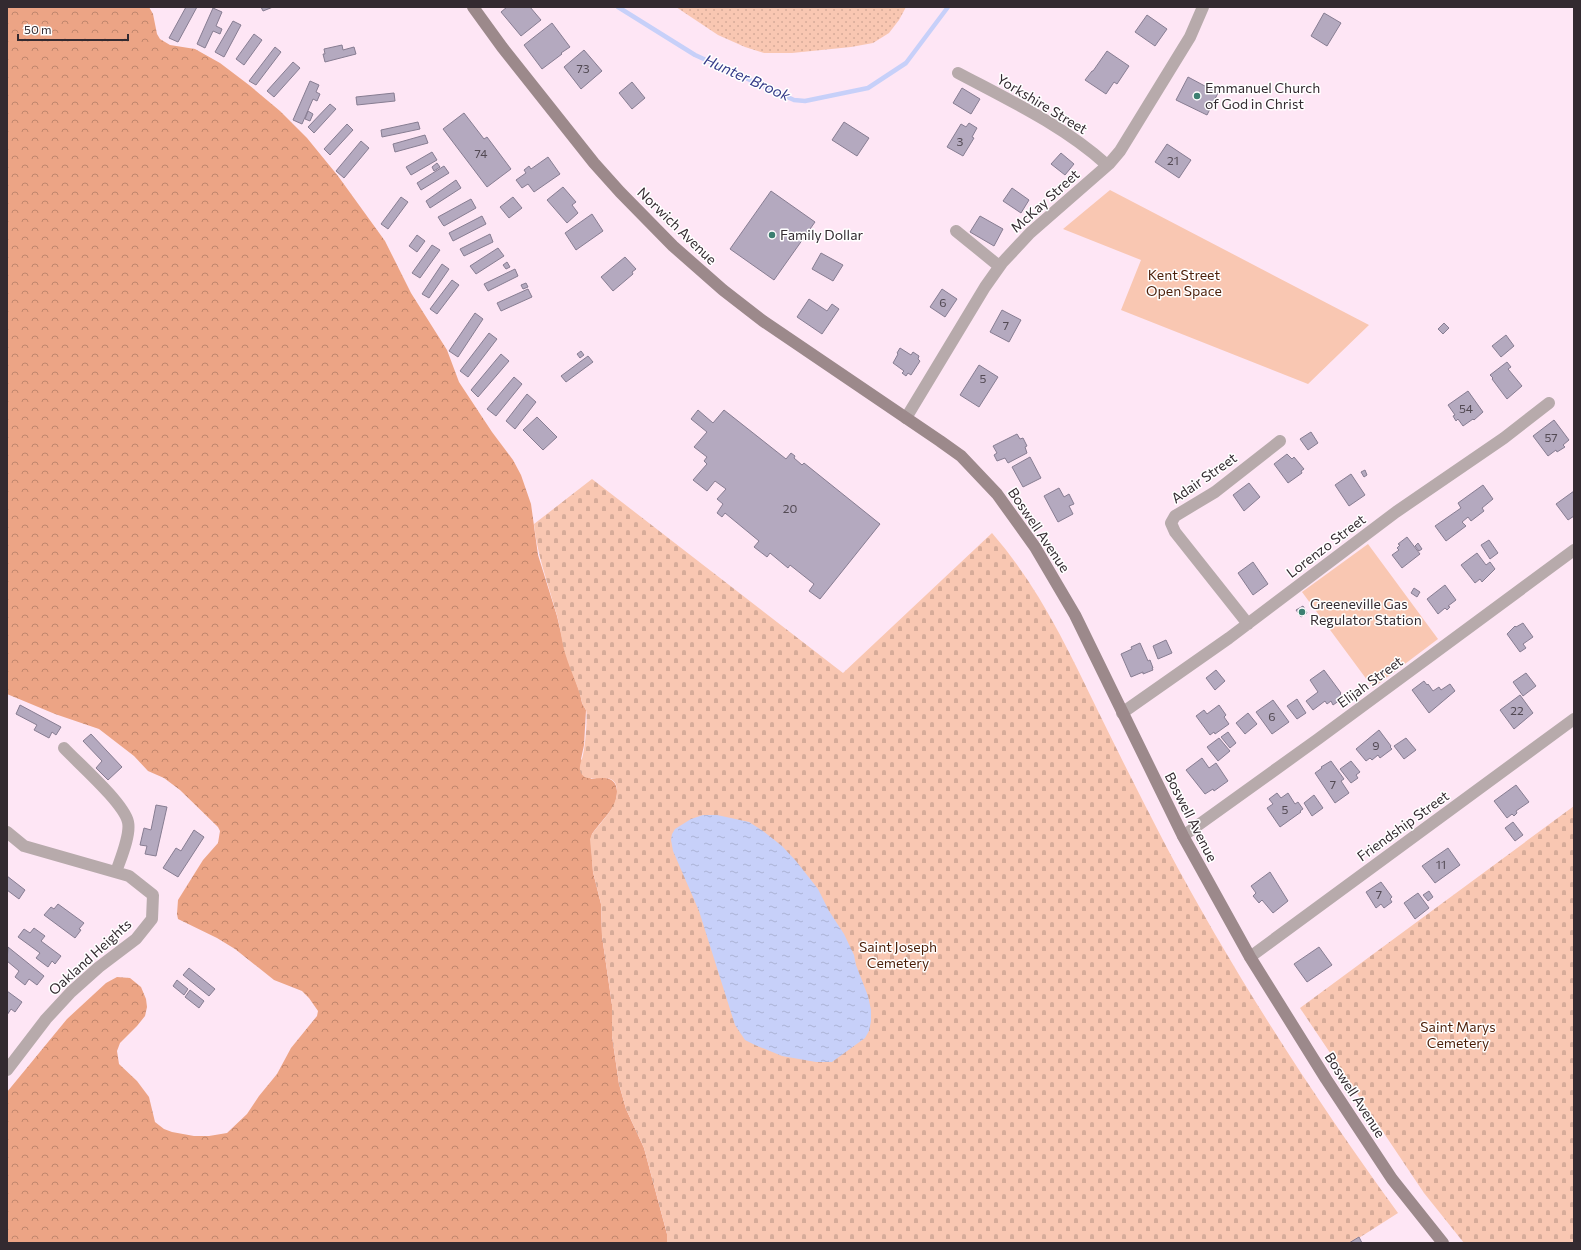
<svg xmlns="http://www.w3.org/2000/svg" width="1581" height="1250" viewBox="0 0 1581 1250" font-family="Commissioner,sans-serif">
  <defs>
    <pattern id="grass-dots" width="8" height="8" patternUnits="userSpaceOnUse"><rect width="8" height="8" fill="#f9c7b2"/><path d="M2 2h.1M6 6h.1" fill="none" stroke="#d6ab99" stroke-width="1.8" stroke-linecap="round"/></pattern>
    <pattern id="forest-crowns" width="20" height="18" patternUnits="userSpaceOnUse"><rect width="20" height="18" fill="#eca485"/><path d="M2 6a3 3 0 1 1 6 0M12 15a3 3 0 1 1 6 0" fill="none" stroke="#c0866d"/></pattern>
    <pattern id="cemetery-stones" width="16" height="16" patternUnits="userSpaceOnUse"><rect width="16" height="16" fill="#f9c7b2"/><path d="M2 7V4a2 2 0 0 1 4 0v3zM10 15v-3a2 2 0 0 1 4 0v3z" fill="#d6ab99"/></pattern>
    <pattern id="water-ripples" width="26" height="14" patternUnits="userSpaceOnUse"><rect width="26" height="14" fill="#c7d0f9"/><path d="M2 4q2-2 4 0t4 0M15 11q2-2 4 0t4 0" fill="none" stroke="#abb3d6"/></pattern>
  </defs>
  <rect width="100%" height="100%" fill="#fee6f5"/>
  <path fill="url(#grass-dots)" d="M676,7H906L899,20L889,33L873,43L851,47L792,53H764L745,47L718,35Z"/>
  <path fill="url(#forest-crowns)" d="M7,7H149L153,14L157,34L160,39L170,45L195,49L220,63L249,85L280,111L307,138L338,176L385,241L411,293L447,350L459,382L492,432L513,460L521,475L531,504L538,555L557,616L566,654L580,693L582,703L586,710L584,745L581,759L591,779C603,777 616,776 617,791C617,795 616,800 615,804C609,814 599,824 592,834L591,839L593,872L601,904L602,936L612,1005V1036L619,1084L626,1109L644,1148L667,1234V1243H7V1092L67,1019L106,983L117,977L130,978L141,987L146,999L147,1007L145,1016L137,1026L120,1043L117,1051L119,1064L137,1081L149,1097L155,1122L164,1129L172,1132L194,1136H209L227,1133L247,1114L259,1096L277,1074L291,1048L317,1016L318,1011L309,998L302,991L274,980L235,949L217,938L178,919L177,914L178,900L203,860L218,843L220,831L218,827L180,790L164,778L148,771L134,756L99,729L55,714L7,694Z"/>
  <path fill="url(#cemetery-stones)" d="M592,479L843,673L992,533C1038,586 1066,645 1096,707C1119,754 1142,800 1166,846C1234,974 1313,1096 1398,1213L1351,1243H667V1234L644,1148L626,1109L619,1084L612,1036V1005L602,936L601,904L593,872L590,839L592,834C601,822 616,808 617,793C618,764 584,790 580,770C579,765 582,760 583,755C585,748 588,716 586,710C585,707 582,705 582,702C578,685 570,670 565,653C561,639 560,623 555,609C547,580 537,554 534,524Z
    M1574,806V1243H1464L1424,1193L1300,1008Z"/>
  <path fill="#f9c7b2" d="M1110,190L1369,325L1308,384L1121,310L1141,260L1063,229Z
    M1368,544L1438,639L1373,688L1302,592Z"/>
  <path fill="url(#water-ripples)" d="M703,815H717L749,822L763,831L782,846L796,861L818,889L829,911L844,934L854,955L856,965L868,996L871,1010V1021L869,1031L865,1038L832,1062H816L782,1056L755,1045L745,1040L735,1025L699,911L673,851L671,840L672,834L675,829L691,819Z"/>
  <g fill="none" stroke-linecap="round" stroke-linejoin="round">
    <path stroke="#c7d0f9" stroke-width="4.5" d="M618,7L695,55L794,100L805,101L868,88L906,63L948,7"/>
  </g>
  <path fill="#b4a9bf" stroke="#877d92" d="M186,7H197L178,42L169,38Z
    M261,7H273L263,11Z
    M507,7H530L541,20L521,36L501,12Z
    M213,8L222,12L216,26L222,29L220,34L213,31L205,48L197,44Z
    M1324,13L1341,23L1327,46L1311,36Z
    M1147,15L1167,29L1155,46L1135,32Z
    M233,21L241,25L224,57L215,52Z
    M552,23L570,47L561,53L562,54L542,69L524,45Z
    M254,34L262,40L244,65L236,59Z
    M342,45L343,50L354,47L356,54L325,62L323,54H325L324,49Z
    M275,47L281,52L256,85L249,81Z
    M584,50L602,71L581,89L564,67Z
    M1107,51L1129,66L1117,84L1114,82L1106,94L1085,80L1092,71H1093Z
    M293,62L300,68L274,97L267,91Z
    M1188,77L1218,93L1207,115L1176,100Z
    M310,81L319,85L316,92L320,94L317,101L313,99L302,124L293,120Z
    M632,82L645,98L632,109L619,93Z
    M962,88L980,99L971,114L953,103Z
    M394,93L395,101L357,105L356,97Z
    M330,104L336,109L314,133L308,127Z
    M308,111L313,114L310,121L305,119Z
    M464,113L484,139L487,137L511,169L487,187L443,129Z
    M418,122L420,129L382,137L381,130Z
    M844,122L869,138L857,156L832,140Z
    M969,123L977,128L972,137L974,138L963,156L947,147L961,124L966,127Z
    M347,124L353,130L330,155L324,149Z
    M425,135L428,143L395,152L393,144Z
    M361,141L369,148L344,178L336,171Z
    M1167,144L1191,160L1179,178L1155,162Z
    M432,152L437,160L411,175L406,167Z
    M1061,153L1074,164L1065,175L1051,164Z
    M548,157L560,174L534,192L528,184L522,188L516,180L526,173L524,170L529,166L531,169Z
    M437,163L440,167L434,171L432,167Z
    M444,166L449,173L421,190L417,183Z
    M456,180L461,188L430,208L426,201Z
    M563,187L576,202L572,205L578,213L567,223L547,200Z
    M1012,188L1029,200L1021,213L1003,201Z
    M771,191L815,222L774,280L730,249Z
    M401,197L408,202L388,229L381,224Z
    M513,197L522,208L509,218L500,207Z
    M471,199L476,208L444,226L443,225L438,217Z
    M592,214L603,231L576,250L565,233Z
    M482,216L486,224L453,241L449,233Z
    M980,216L1003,229L994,246L970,232Z
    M490,234L493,242L464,256L460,249Z
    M417,235L425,241L417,252L409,246Z
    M432,245L440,250L420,278L412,273Z
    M498,248L504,256L476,274L470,266Z
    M821,253L843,265L833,281L812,269Z
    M625,257L636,269L632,272L633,274L613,291L601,277Z
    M507,262L510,267L506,269L503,265Z
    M442,264L449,269L429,298L422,294Z
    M515,269L518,276L488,291L484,284Z
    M452,280L459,285L437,314L430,309Z
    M526,283L528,287L523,289L521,285Z
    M528,289L532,297L501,311L497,303Z
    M942,289L957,299L945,317L930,307Z
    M809,299L827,311L832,304L839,309L822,334L797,317Z
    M1002,310L1021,320L1009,342L990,332Z
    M475,313L483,319L458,357L449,351Z
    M1444,323L1449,328L1443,334L1438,329Z
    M489,333L497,339L468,377L460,371Z
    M1506,335L1514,346L1501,357L1492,346Z
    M900,348L911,355L913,352L919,356L918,359L920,361L911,375L908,373L906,376L902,373L904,371L893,363L898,354L897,353Z
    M581,351L584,355L580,358L577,354Z
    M501,354L509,361L478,397L471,390Z
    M588,356L593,362L566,382L561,376Z
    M1507,362L1511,367L1508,369L1522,386L1507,399L1492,379L1493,378L1490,375Z
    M979,365L998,377L979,407L960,395Z
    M514,377L522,384L496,416L487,409Z
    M1468,391L1483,412L1474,420L1473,419L1463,426L1458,419L1456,421L1453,416L1455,415L1448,405Z
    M527,394L536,402L515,429L506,421Z
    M698,410L713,423L724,410L786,459L791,453L795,456L794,458L802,465L804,463L880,524L820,599L809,591L814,584L790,565L788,568L770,553L767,557L754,547L759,541L725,513L722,517L717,513L723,504L717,499L726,489L715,481L707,491L693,480L707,464L704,461L707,457L694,447L707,432L691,419Z
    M537,417L557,437L543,450L523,430Z
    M1554,420L1569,440L1563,445L1565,447L1557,452L1556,450L1548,456L1533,436Z
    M1311,432L1318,443L1308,450L1300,439Z
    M1017,434L1020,439L1023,438L1027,446L1025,447L1027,453L1008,463L1005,458L997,461L994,455L997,453L993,446Z
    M1287,454L1292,459L1294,457L1304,469L1301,471L1302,473L1288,483L1274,464Z
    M1030,457L1041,478L1023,487L1012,467Z
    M1365,470L1367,475L1364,477L1361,472Z
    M1351,474L1365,495L1349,506L1335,485Z
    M1249,483L1260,497L1244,511L1233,495Z
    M1483,485L1493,499L1482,508L1484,511L1471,521L1468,517L1462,522L1466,526L1446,541L1435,526L1461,508L1458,503Z
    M1059,488L1064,497L1069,494L1074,504L1069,506L1073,514L1058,522L1044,496Z
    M1574,491V516L1568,520L1556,504Z
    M1407,537L1420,554L1402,568L1392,555L1399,550L1397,548L1400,545L1398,544Z
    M1489,540L1498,553L1490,559L1481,545Z
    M1418,543L1422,549L1419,551L1415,546Z
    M1477,553L1486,565L1490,562L1495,569L1482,582L1480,579L1475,583L1461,565Z
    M1253,562L1268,584L1253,595L1238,573Z
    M1445,585L1456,600L1448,606L1450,607L1447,610L1445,608L1438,614L1427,599Z
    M1414,588L1420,592L1417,597L1411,593Z
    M1303,606L1307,613L1301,617L1296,610Z
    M1523,623L1533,637L1523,644L1526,648L1520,652L1507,634L1515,626L1516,627Z
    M1166,640L1172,653L1158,659L1153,646Z
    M1140,643L1148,661L1150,660L1153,668H1152L1153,670L1143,674V672L1131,677L1121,654L1132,649L1131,647Z
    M1216,670L1225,681L1215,690L1206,678Z
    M1324,670L1341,693L1340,694L1343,698L1333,705L1331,701L1327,704L1325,701L1313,710L1306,701L1318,692L1310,680Z
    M1526,673L1536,686L1523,696L1513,682Z
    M1424,681L1427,685L1428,684L1433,691L1439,687L1441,690L1450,684L1455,691L1429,713L1412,690Z
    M1520,695L1533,713L1514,729L1500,710Z
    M1297,699L1306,713L1297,719L1287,706Z
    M1273,700L1289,722L1272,734L1256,712Z
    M20,705L61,727L56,735L52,732L49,738L34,730L37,725L16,714Z
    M1219,705L1226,715L1224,717L1229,724L1215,734L1214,732L1210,735L1196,716L1204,710L1207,714Z
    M1248,713L1257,724L1245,734L1236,723Z
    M1379,730L1391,746L1390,747L1392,749L1380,758L1378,755L1372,760L1370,758L1366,761L1356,749Z
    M1228,732L1236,743L1230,748L1221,737Z
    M91,734L122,767L108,780L96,768L102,761L83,741Z
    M1219,738L1230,751L1218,761L1207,747Z
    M1406,738L1416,750L1404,759L1394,746Z
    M1202,758L1209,768L1216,763L1228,781L1214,791L1213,789L1205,794L1186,770Z
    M1331,761L1344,779L1341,781L1349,793L1335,803L1315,773L1322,768L1321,767Z
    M1351,761L1360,772L1356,775L1358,778L1351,783L1340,769Z
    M1516,785L1529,802L1516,811L1517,813L1514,816L1512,814L1507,818L1494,801Z
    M1277,793L1281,798L1288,793L1295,804L1298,802L1303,809L1300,811L1301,812L1280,827L1267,808L1273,804L1269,799Z
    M1314,795L1323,808L1312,816L1304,803Z
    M156,805L167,807L156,856L145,854L147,846L140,845L144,828L151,830Z
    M1513,822L1523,835L1515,841L1505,828Z
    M194,830L204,837L178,877L163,868L176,848L181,851Z
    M1448,848L1460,865L1435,883L1422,866Z
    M1270,872L1288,901L1273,913L1262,900L1259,903L1253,896L1256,893L1251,886Z
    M7,876L25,890L19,899L7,890Z
    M1381,882L1392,897L1390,899L1392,902L1384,908L1381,904L1376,908L1366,892Z
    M1429,891L1433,897L1428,901L1423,895Z
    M1418,893L1429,908L1415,919L1404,903Z
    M58,904L84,923L79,929L81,930L75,938L44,915L51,907L54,909Z
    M34,928L45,936L41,941L61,956L55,964L52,961L48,967L36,958L40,953L18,937L24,929L30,933Z
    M8,947L44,976L37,985L29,979L25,985L15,977L19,971L7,961Z
    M1319,947L1332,965L1307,982L1294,964Z
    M189,968L215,989L209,996L183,975Z
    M177,980L188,989L184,995L173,986Z
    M190,990L204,1001L199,1008L185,997Z
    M7,991L22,1002L15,1012L11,1009L7,1015Z
    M1359,1237L1362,1243H1349Z"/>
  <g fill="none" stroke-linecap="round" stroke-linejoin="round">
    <path stroke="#b7aaab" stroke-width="12" d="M958,73C1009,100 1064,126 1107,165
      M956,231L999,266
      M906,418L985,287L1002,263L1030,233L1109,164L1120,151L1190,37L1203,7
      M1248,624L1175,532L1171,523L1175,516L1215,492L1280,441
      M1122,713L1229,638L1396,512L1504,438L1549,403
      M64,748C78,763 124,803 128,822C131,835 120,860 116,872
      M7,832L24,846L129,876L153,895L152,919L136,939L99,967L71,992L46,1019L7,1070
      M1183,836L1318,739L1574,550
      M1250,957L1574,719"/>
    <path stroke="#9c898b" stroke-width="12" d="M473,7L502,47L594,163L620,192L673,246L723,290L763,321L940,441L961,456L997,494L1035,547L1075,615L1183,836L1250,957L1326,1079L1392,1179L1443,1243"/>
  </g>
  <g fill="#3c7f71" stroke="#fff" stroke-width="1.5">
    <circle cx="1197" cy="96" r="4"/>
    <circle cx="772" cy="235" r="4"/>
    <circle cx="1302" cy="612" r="4"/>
  </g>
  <g text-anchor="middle" stroke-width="3" stroke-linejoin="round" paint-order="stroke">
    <g font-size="12" fill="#534a54">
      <text x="583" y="73">73</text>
      <text x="960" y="146">3</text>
      <text x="481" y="158">74</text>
      <text x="1173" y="165">21</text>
      <text x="943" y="307">6</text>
      <text x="1006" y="330">7</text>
      <text x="983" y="383">5</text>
      <text x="1466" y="413">54</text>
      <text x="1551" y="442">57</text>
      <text x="790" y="513">20</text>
      <text x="1517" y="715">22</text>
      <text x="1272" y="721">6</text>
      <text x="1376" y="750">9</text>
      <text x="1333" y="789">7</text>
      <text x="1285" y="814">5</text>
      <text x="1441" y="869">11</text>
      <text x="1379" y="899">7</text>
    </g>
    <g font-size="14" fill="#332a30" stroke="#fff" text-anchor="start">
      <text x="1205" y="93">Emmanuel Church<tspan x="1205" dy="16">of God in Christ</tspan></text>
      <text x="780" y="240">Family Dollar</text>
      <text x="1310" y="609">Greeneville Gas<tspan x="1310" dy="16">Regulator Station</tspan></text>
    </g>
    <g font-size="14" fill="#332a30" stroke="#fff">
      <text transform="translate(1042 104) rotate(31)" y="5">Yorkshire Street</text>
      <text transform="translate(1045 201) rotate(-42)" y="5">McKay Street</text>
      <text transform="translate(677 226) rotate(44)" y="5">Norwich Avenue</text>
      <text transform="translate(1204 478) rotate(-35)" y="5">Adair Street</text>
      <text transform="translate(1039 530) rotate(56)" y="5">Boswell Avenue</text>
      <text transform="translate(1326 546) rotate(-37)" y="5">Lorenzo Street</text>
      <text transform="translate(1370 682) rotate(-36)" y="5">Elijah Street</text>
      <text transform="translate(1191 817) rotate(63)" y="5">Boswell Avenue</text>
      <text transform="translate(1403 826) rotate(-36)" y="5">Friendship Street</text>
      <text transform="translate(90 957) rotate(-42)" y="5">Oakland Heights</text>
      <text transform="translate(1355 1095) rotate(57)" y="5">Boswell Avenue</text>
    </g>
    <g font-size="14" fill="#4b1e08" stroke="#fff">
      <text x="1184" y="280">Kent Street<tspan x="1184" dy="16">Open Space</tspan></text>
      <text x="898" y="952">Saint Joseph<tspan x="898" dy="16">Cemetery</tspan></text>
      <text x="1458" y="1032">Saint Marys<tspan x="1458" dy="16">Cemetery</tspan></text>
    </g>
    <g font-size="15" font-style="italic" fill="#353c89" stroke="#fff">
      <text transform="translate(747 78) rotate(24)" y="5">Hunter Brook</text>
    </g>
  </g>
  <rect width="1581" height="1250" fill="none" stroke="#332a30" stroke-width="16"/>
  <path d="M18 34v6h110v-6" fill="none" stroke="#332a30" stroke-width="2"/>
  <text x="24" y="34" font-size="12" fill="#332a30" stroke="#ffffff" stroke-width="3" paint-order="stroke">50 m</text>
</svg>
